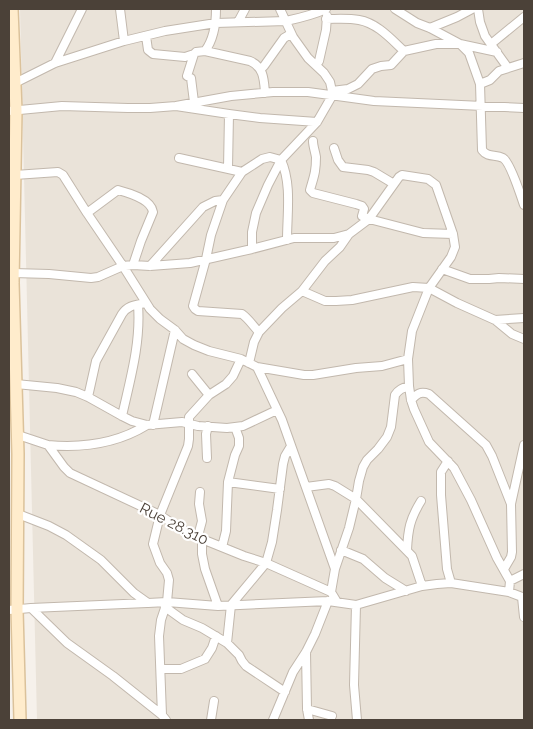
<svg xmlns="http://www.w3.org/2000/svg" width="533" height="729" viewBox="0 0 533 729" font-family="Raleway,sans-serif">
  <rect width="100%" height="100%" fill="#f6f1eb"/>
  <path fill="#eae3d9" d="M20,9H524V720H37Z"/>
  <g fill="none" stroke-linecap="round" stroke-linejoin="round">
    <g stroke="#c2b8ad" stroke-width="10">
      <path id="minor" d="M120,9L124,41
        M216,9C216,23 214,39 205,51L250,61C264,67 264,80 265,93
        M395,9L417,23L430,28L460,44L469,53L480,84L482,150C488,158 495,154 503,158C510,162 521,196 524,205
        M478,9L480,22L485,36L508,68
        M326,19C337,19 348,18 359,20C377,23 391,39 404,51
        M238,22L245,9
        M430,28L457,17L472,9
        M146,36L148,50L153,54L185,57L194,54L196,52L205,51
        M491,44L524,17
        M194,54L187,76L191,78L194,102
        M55,63L82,9
        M316,65L319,61L326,30L327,16
        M261,69L264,66L284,38L289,35L293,37
        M15,83L55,63L124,41L165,31L216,23L286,21C300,18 313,15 326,9
        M480,84L490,80L499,71L524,63
        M332,91L348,89L358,84L372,69L381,66L391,65L404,51L436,44H460L497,52
        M176,106L231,96L273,92H308L374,101L524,108
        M9,111L62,106L128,108H150L176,106L229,114L260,118L317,122
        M313,141C313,146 315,151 316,157C316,172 314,176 310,190L313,193L356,204L362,206L364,209L362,216L369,219L423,233L453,234
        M334,148L338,160L343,167L368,170L374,172L394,184
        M179,158L242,172
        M281,160C292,184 287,214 287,240
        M228,168L229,114
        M15,175L58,172L63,175L87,213L123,266L150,309L160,319L175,330L183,339L194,345L209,351L241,359L257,367L282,420L335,569
        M87,213L118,190C129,193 151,199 153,212L141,241L133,265
        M252,249V232L256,213L268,185L281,160
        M150,266L203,207L215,201L223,200
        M442,269L470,279H489L499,278L524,279
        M13,273L49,274L91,278L98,277L123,266L133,265L150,266L190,263L252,249L294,238H334L349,234L369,219L399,177L402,175L428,179L436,185L453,234L455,247L451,257L429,288L412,331L408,359L409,386L411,400L414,409L429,442L454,468L471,500L497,558L510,581L509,592
        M302,291L325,301H336L352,300L413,287L429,288L457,303L495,320L512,334L524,339
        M495,320L524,318
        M259,332C253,326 249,319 242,314L198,311L195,309L193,306L206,259L211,235L223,200L242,172L262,159L270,157L281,160L317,122L332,96V91L330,82L324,73L308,58L293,37L280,9
        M249,363L254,342L259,332L282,308L302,291L325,261L340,247L349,234
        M257,367L304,375H313L356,368L382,366L408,359
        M192,374L209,395
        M16,384L57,388L76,392L88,397L122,416L132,421L147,425L182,422L198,426L227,428L243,426L277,410
        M88,397L96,361L122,314C128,305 136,305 145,303
        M411,400C417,394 420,391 429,394L486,445L492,456L511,504
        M122,416C130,380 141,343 138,305
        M153,425L175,330
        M18,435L48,445L64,467L70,473L160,515L176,526L202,539L244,556L266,563L331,592L337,602
        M48,445C82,448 118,443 147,425
        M207,458L206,434L208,426
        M448,461L441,472V495L447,569L451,583
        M228,482L280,489
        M306,487L329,484L335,486L356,499L412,556L422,586
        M18,514L49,526L66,535L101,560L134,593L148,603L167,602L218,606L328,601L356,605L422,586L437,584L451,583L509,592L522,597H524
        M198,536L202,521L199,504L200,492
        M202,539V554L205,569L218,606
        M222,547L226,531L228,482L235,455L239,446V438L235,427
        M341,550L363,559L385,578L406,591
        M407,550C408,529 410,519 421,501
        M504,569L511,557L512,552L511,504L524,445
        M510,581L524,574
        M331,592L335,569L349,528L356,499L359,481L363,467L367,460L378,449L387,437L391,427L395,395C399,389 403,388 409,386
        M522,597L524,617
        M356,605L354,685L357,720
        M165,607L183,620L202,628L227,643L239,655L242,661L246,666L285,692
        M31,608L147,603
        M9,610L31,608L67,643L113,676L162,715L166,720
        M227,643L231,605L266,563L272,542L277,510L283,464L285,456L291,446
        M306,652L307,709L309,720
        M161,669H181L205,659L212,648L216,636
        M307,709L332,716
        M162,715L159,636L161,620L167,602L169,580L167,573L160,563L153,544L160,515L188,446L189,439V417L209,395L226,384L233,376L241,359
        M211,720L214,701
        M273,720L293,672L306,652L315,634L328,601"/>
    </g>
    <g stroke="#dbc29b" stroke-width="14">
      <path id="secondary" d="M12,9L16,111L13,283L18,454L17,610L20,720"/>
    </g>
    <use href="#minor" stroke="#fff" stroke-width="8"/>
    <use href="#secondary" stroke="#ffeccc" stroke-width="11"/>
  </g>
  <g text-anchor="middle" stroke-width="4.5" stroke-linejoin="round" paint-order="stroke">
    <g font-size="15" fill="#4b4138" stroke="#fff">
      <text transform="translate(174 524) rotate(27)" y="5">Rue 28.310</text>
    </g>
  </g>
  <rect width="533" height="729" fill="none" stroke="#4b4138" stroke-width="20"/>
</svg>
